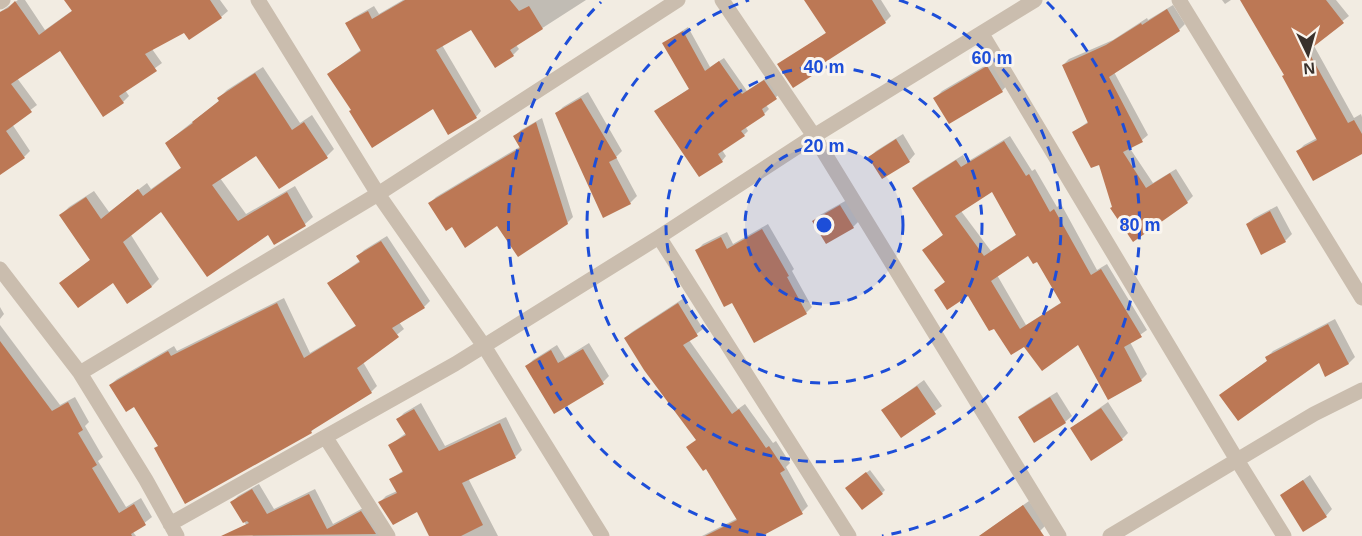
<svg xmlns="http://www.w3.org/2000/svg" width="1362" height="536" viewBox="0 0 1362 536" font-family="Arial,sans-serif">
  <rect width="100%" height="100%" fill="#f2ece2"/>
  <path fill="#0003" fill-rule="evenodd" d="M18,0H25L45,30L73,10L66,0H220L228,11L221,17L185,31L152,49L162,63L125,90L129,96L123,102L61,49L17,78L37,105L12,124L30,151L24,157L0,158V12Z
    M403,0H586L516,45L519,49L513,55L471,28L442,45L481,111L476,117L433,107L353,110L329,74L362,49L347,24L353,18L374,6L379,14Z
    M806,0H881L891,16L885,22L822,63L823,65L817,70L794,86L779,65L827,32Z
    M1222,0H1231L1225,4Z
    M1242,0H1336L1349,16L1313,44L1354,118L1361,114L1362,117V153L1298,151L1304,145L1317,138L1285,74Z
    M1173,5L1185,24L1179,30L1114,72L1148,135L1142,140L1129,147L1153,183L1176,169L1193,196L1187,202L1114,206L1099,163L1074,132L1089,121L1063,65L1069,59L1113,40L1147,18L1148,20Z
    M688,27L710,67L724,58L747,91L769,76L781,93L766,105L769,109L764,114L745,126L748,131L744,135L722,150L726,156L722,161L656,111L690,88L664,43Z
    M993,61L1008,84L1002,91L935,98L942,91Z
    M263,67L300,123L312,115L334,149L327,156L256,153L220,178L246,214L295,186L313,217L305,224L274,243L268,233L161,210L131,235L159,279L152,286L127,302L113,280L61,283L91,259L61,215L69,207L94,191L109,212L147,183L151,189L182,167L166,143L220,100L219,98L227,90Z
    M588,92L622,151L616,157L637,196L630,203L603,216L557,113L563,107Z
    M542,118L573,217L567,223L452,225L430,203L436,197L521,146L515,136L521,130Z
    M903,134L915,154L909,161L870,157L876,151Z
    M1010,136L1032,171L1035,169L1057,207L1061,204L1097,270L1107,264L1147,330L1130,342L1147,374L1141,380L1079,343L1025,345L969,294L936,290L946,281L930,245L944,234L914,188L920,182L963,155L967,162ZM993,190L1017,234L991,251L961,211ZM1029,254L1037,260L1062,302L1026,325L997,275Z
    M847,200L859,221L853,227L814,221L820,215Z
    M1277,206L1292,234L1285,241L1262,252L1247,224L1254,218Z
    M768,224L794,269L792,271L812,307L806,313L697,250L703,244L727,232L733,244Z
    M387,236L430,301L424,307L399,322L404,329L363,362L377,386L371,392L317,425L311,432L159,446L134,405L110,385L117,379L174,346L177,351L284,298L310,353L357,325L329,283L361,260L358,256L364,250Z
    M684,298L703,329L689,340L738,409L745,404L773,443L776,441L790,463L786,467L808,506L802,512L760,536H702L738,518L697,440L625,338L632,332Z
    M0,307L4,314L0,319Z
    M1335,319L1355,357L1349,363L1326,375L1319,361L1221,395L1268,360L1267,357L1273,351Z
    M0,325L60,405L75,397L89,422L85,426L103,457L98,461L126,507L141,498L152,517L133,532L136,536H2L0,534Z
    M589,343L609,376L603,382L527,366L533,360L557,345L565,358Z
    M924,380L942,406L901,436L883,410Z
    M1057,392L1072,416L1065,422L1035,441L1020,417L1026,411Z
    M1108,402L1128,433L1122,439L1071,428Z
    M421,403L445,446L506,417L522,450L516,456L468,478L498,536H430L418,510L380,502L386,496L397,491L391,479L404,470L390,445L406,433L398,419L404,413Z
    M870,470L885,490L882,493L850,485Z
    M1310,475L1332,509L1326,516L1282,495Z
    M259,484L274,509L315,489L333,524L367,506L386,536H253L232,502L238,496Z
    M1029,501L1046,525L1040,531L1033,536H979Z"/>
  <path fill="#bc7855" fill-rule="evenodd" d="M64,0H210L222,18L189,40L184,33L145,54L157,71L119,96L124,103L103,117L60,51L11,84L32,112L6,131L25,158L0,175V12L8,8L15,1L39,35L72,11Z
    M405,0H510L519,11L529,6L543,29L510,50L514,56L495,68L471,30L436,50L477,118L448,135L433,109L372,148L349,111L351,110L327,74L361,51L345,23L368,11L372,19Z
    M804,0H872L886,23L816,68L818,72L793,88L777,64L826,33Z
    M1240,0H1326L1344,23L1308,51L1348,123L1354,120L1362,134V154L1313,181L1296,151L1317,140L1282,76L1284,75Z
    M1167,9L1180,31L1109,77L1143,142L1123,152L1146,188L1170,173L1188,203L1133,242L1110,208L1112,207L1099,165L1091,168L1072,132L1088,123L1062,65L1106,45L1141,23L1142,25Z
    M683,31L705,71L719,61L742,94L764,80L777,99L762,109L765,115L741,131L745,136L718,154L723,162L699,177L654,111L689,89L662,43Z
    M987,66L1003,92L949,124L933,98Z
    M255,73L292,130L304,122L328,158L279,189L256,156L212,185L238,221L287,192L306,226L274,245L268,235L207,277L161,212L123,242L152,287L127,304L113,283L78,308L59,283L90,260L59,215L86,197L101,219L138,189L143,196L181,168L165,143L193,123L192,122L219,101L217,98Z
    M581,98L617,158L609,162L631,204L603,218L555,113Z
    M536,122L568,224L518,257L497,226L465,248L452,227L446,231L428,203L520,148L513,136Z
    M896,139L910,162L882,179L868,157Z
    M1004,141L1026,176L1029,174L1050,212L1054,209L1091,275L1101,269L1142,337L1124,347L1142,381L1108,400L1078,345L1042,371L1024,347L1011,355L994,329L989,331L968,296L947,310L934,290L945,282L922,250L943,235L912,188L956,160L961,167ZM992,192L1016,235L984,256L955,216ZM1028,256L1033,264L1037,262L1061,303L1020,329L991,281Z
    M840,205L854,228L826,244L812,221Z
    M1270,211L1286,242L1261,255L1246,224Z
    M762,229L789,276L787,277L807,314L754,343L732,303L724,307L695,250L721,237L727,249Z
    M381,241L425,308L392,328L399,337L357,368L372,393L311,431L312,433L185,504L154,448L158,446L134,407L126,412L109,385L168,351L171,356L277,303L304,358L356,326L327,283L360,262L356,256Z
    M678,303L698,336L683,345L732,414L739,409L766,448L769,446L785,470L780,473L803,514L762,536H705L737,520L706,469L703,471L686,447L696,440L644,370L624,338Z
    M1328,324L1349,364L1325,377L1319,363L1238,421L1219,395L1267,361L1265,357Z
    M0,341L52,411L68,402L83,430L78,433L97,465L92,468L119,513L134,504L146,525L131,534L132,536H0Z
    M583,349L604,384L554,414L525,366L551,350L558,363Z
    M917,386L936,414L901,438L881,410Z
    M1050,397L1066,423L1034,443L1018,417Z
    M1101,408L1123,440L1091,461L1070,428Z
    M414,409L439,451L500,423L516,458L462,483L483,525L461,536H429L417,512L393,525L378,502L397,493L389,479L403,472L388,445L406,435L396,419Z
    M866,472L883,494L862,510L845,488Z
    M1303,480L1327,517L1303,532L1280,495Z
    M252,489L267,514L309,494L327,529L361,511L376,534L221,536L249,523L247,521L243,523L230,502Z
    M1023,505L1044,536H979Z"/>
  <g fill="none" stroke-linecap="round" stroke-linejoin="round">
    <path stroke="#cabdae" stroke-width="15" d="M258,0L378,194L484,346L602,536
      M722,0L814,136L1059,536
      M1179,0L1362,298
      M0,2L3,0
      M982,34L1237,460L1284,536
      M659,237L849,536
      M0,269L80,373L146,480L177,536
      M80,373L378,194L678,0
      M326,438L388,536
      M170,524L455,364L659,237L814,136L1035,0
      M1110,536L1314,414L1362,390"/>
  </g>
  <circle cx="824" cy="225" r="79" fill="#1d4ed8" fill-opacity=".12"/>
  <g fill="none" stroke="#1d4ed8" stroke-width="3" stroke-dasharray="10 8">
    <circle cx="824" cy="225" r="79"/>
    <circle cx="824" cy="225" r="158"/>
    <path d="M899 0A237 237 0 1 1 749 0"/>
    <path d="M766 536A316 316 0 0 1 601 2M1047 2A316 316 0 0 1 882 536"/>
  </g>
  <circle cx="824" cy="225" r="9" fill="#1d4ed8" stroke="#faf5ee" stroke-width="3"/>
  <g font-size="18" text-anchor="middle" font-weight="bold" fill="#1d4ed8" stroke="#faf5ee" stroke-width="6" stroke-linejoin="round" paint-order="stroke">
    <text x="992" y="64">60 m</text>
    <text x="824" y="73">40 m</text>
    <text x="824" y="152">20 m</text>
    <text x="1140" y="231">80 m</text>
  </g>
  <g transform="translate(1308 54) rotate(175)" stroke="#faf5ee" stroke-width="4.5" paint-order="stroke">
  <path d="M0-4.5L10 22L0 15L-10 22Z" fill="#39312c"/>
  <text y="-9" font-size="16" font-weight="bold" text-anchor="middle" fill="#39312c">N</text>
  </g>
</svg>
